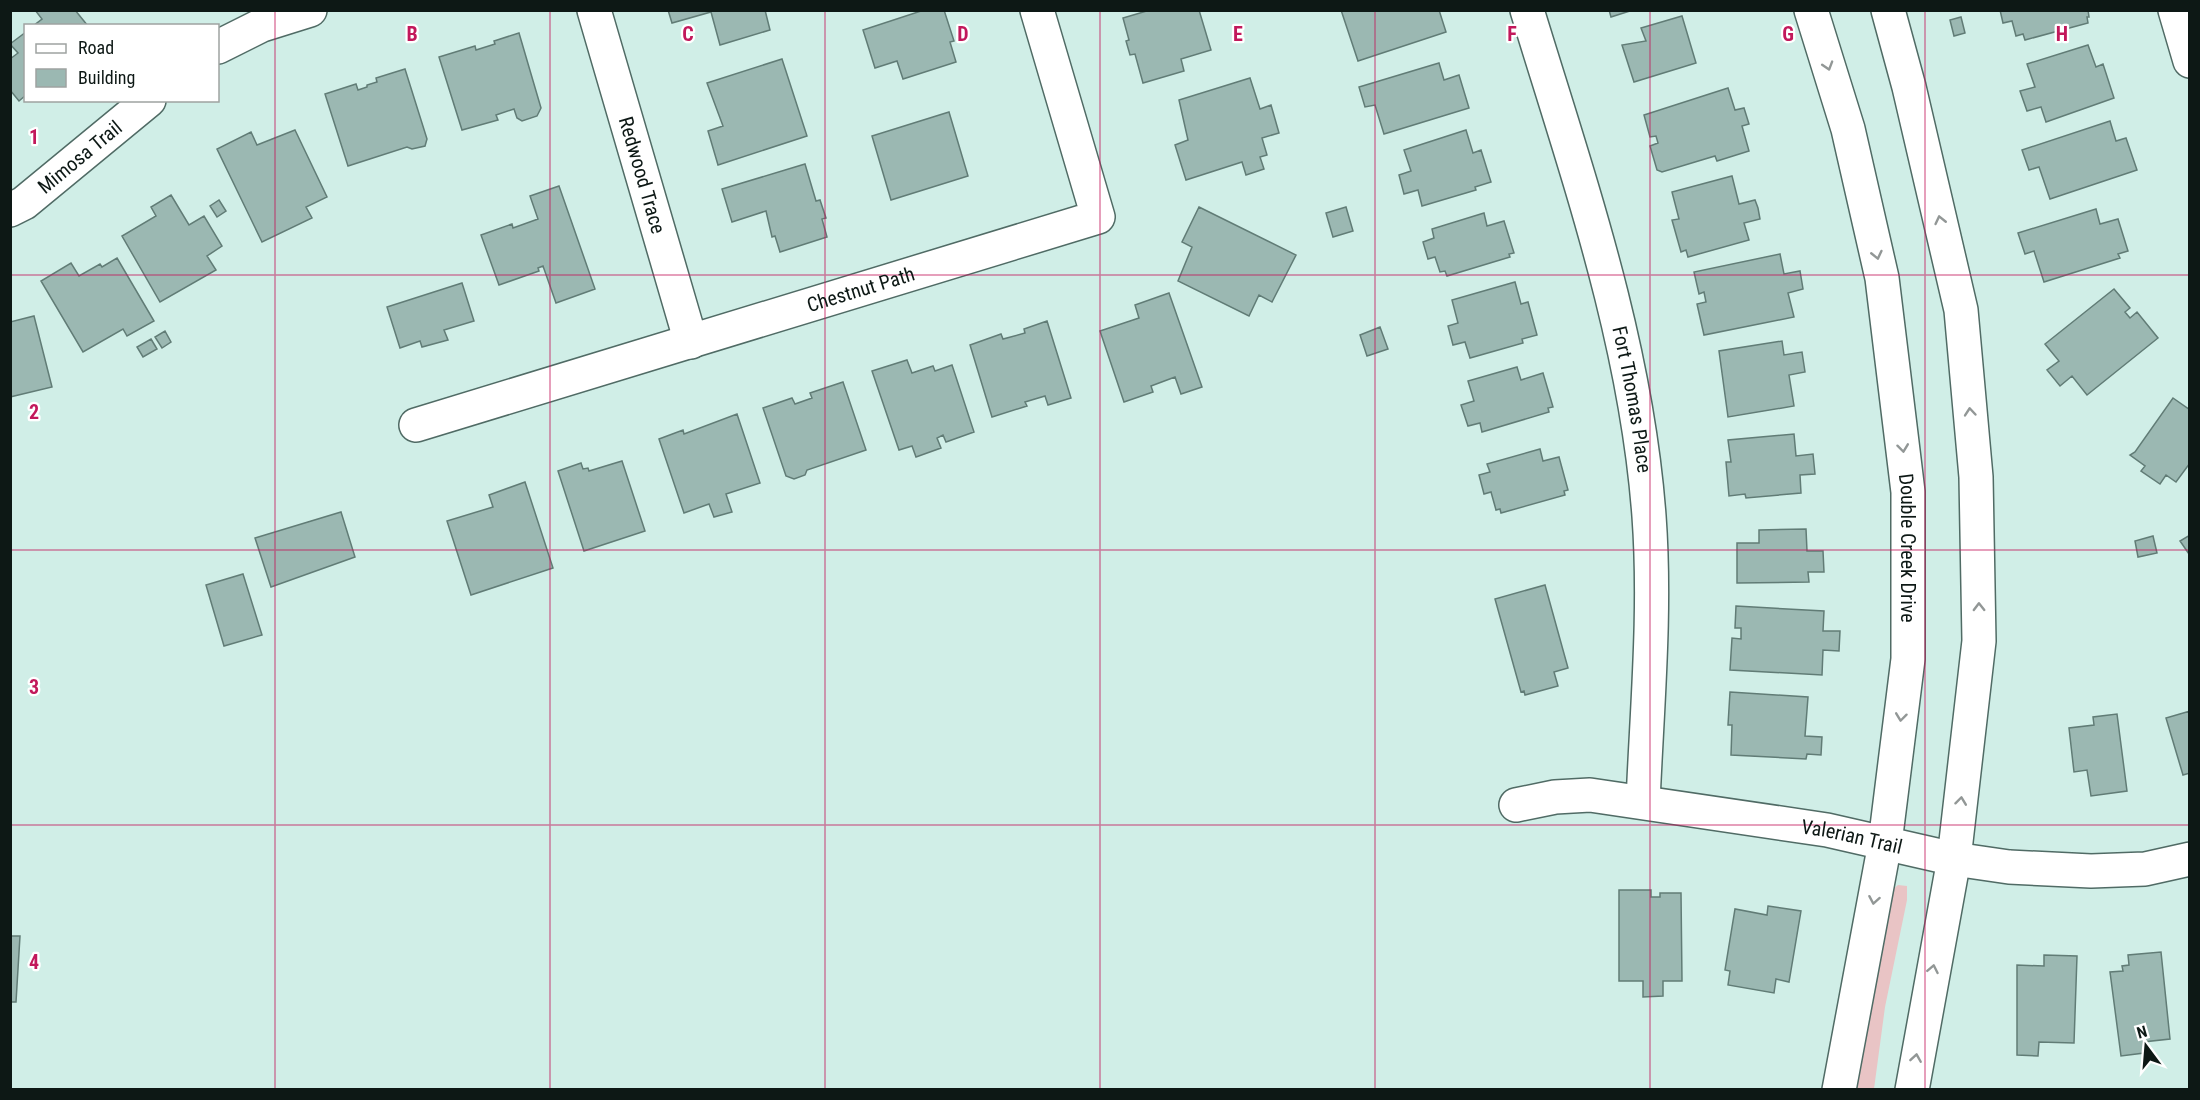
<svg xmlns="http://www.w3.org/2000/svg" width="2200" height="1100" viewBox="0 0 2200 1100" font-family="'Roboto Condensed',sans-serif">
  <rect width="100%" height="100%" fill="#d0eee7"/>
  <path fill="#e9c4c5" d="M1898,885L1907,886V900L1885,1007L1874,1089L1854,1090L1891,891Z"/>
  <path fill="#9bb8b2" stroke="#617c76" stroke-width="1.5" d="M35,10H75L88,26H33L42,19Z
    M668,10H765L770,30L720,45L711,12L672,23Z
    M924,10H944L954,41L950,42L956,62L903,79L897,61L875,68L863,30Z
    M1150,10H1199L1211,50L1181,59L1184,71L1143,83L1135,54L1130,55L1126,41L1129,40L1123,18Z
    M1341,10H1439L1446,32L1358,61Z
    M1609,10H1633L1611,17Z
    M2000,10H2088L2089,17H2087L2088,23L2025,40L2023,34L2016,36L2012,21L2003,23Z
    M1682,16L1696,63L1634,82L1622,45L1646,41L1641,28Z
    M1961,17L1965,33L1954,36L1950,20Z
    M26,32V95L19,101L10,90V59L18,53L10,44Z
    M519,33L541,108L537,116L522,121L517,118L514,109L496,115L498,120L462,130L439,57L475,46L476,50L495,44L494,41Z
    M2088,45L2096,67L2103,64L2114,98L2046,122L2041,107L2027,111L2020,91L2035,87L2027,64Z
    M782,59L807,136L718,165L708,131L723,126L707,83Z
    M1439,63L1444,80L1459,75L1469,108L1384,134L1375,105L1365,107L1359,87Z
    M405,69L427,139L425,146L412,149L407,147L348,166L325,94L356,84L358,90L367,87V85L377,82L376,78Z
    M1250,78L1260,109L1271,105L1279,133L1262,138L1267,155L1260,157L1264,169L1246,175L1242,162L1186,180L1175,145L1188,140L1179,100Z
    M1728,88L1735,110L1744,108L1749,124L1742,126L1749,151L1717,161L1715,156L1662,172L1657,170L1650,146L1658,143L1656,136L1650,137L1644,115Z
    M949,112L968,176L891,200L872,136Z
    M2110,121L2116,141L2126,138L2137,170L2050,199L2039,167L2029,170L2022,150Z
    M295,130L327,197L306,207L312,218L262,242L217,149L251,132L257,145Z
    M1466,130L1473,153L1481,150L1491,182L1475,187L1476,190L1422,206L1418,190L1404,194L1399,175L1411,171L1404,150Z
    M805,164L816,201L820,200L826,218L822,219L827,237L780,252L775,236L772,237L766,211L732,222L722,189Z
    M1732,176L1739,204L1755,200L1758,208L1760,219L1744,223L1749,240L1688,257L1686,250L1681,252L1672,220L1679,219L1672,192Z
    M559,186L595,289L556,303L543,266L538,268L539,271L499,285L481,235L512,224L513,228L538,219L530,196Z
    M171,195L189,225L204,216L222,246L207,256L216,270L160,302L122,236L156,216L151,207Z
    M219,200L226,211L217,217L210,206Z
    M1199,207L1296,255L1272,302L1259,295L1249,316L1178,281L1192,247L1182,242Z
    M1346,207L1353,231L1333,237L1326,213Z
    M2096,209L2100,224L2118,219L2128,251L2118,254L2120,258L2044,282L2034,251L2025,254L2018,233Z
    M1484,213L1487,226L1504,221L1514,253L1509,254L1510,257L1447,276L1445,271L1440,272L1435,257L1428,259L1423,242L1434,238L1432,229Z
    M1780,254L1784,274L1800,271L1803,289L1788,293L1794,317L1704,335L1697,304L1706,302L1704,292L1699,294L1694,272Z
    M117,258L154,321L127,336L123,329L83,352L41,281L71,263L79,276L100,264L102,267Z
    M1515,282L1521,304L1528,302L1537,335L1522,339L1523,343L1470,358L1465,342L1453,345L1448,326L1458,323L1452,300Z
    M462,283L474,321L444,330L448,340L422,347L420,341L400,348L387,307Z
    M2114,289L2130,308L2125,312L2130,318L2137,312L2158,338L2087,395L2072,376L2060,386L2047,370L2059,361L2045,344Z
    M1169,293L1202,387L1181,394L1175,377L1151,386L1153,392L1124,402L1100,331L1139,318L1135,305Z
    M34,316L52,387L10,397V322Z
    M1047,321L1071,398L1048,405L1045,396L1025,402L1027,406L992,417L970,345L1001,334L1003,339L1025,333L1024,329Z
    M1380,327L1388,349L1367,356L1360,335Z
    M165,331L171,342L162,348L155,337Z
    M151,339L157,349L143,357L137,347Z
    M1782,341L1784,355L1802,352L1805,372L1789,375L1794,406L1728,417L1719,351Z
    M907,360L912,373L933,366L935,371L952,365L974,432L946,442L943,435L937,438L941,448L916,457L912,446L899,450L872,371Z
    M1517,367L1521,380L1543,373L1553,407L1548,408L1549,412L1482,432L1480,423L1468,426L1461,405L1474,401L1468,381Z
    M843,382L866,450L807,470L805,475L794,479L786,476L763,408L792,398L795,404L812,398L810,393Z
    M2173,398L2190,410V463L2176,482L2166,475L2160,484L2141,471L2145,466L2130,455L2135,452Z
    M737,414L760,483L726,494L732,512L714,517L709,504L684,513L659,439L683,430L684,434Z
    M1794,434L1796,456L1813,454L1815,474L1800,475L1801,493L1746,498L1745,494L1729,496L1726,462H1731L1728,440Z
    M1540,449L1543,461L1559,457L1568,490L1564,491L1565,495L1501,513L1500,509L1496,510L1491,492L1484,494L1479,475L1490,472L1487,464Z
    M622,461L645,531L584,551L558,471L581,463L583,469L588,468L589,471Z
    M525,482L553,568L471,595L447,521L493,507L489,495Z
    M341,512L355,557L271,587L255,538Z
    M1806,529L1807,551H1823L1824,572H1808L1809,582L1737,583V543H1759V530Z
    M2190,535V553L2189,554L2180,541Z
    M2153,536L2157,553L2138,557L2135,541Z
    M243,574L262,635L224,646L206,585Z
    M1545,585L1568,668L1554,672L1558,686L1525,695L1524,691L1521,692L1495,599Z
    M1736,606L1824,611L1823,631H1840L1839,651L1823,650L1822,675L1730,670L1732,638L1741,639V628H1735Z
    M1730,692L1808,697L1805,736L1822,737L1821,755L1807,754L1806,759L1731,755L1732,725H1728Z
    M2190,711V773L2183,775L2166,718Z
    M2117,714L2127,791L2091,796L2087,770L2074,772L2069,728L2094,725L2093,717Z
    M1619,890H1651V897H1660V893H1681L1682,981H1663V996L1643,997V981H1619Z
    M1768,906L1801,911L1789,982L1776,979L1774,993L1728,985L1730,971L1725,970L1735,909L1767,915Z
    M10,936H20L16,1002H10Z
    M2161,952L2170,1039L2143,1042L2144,1053L2121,1056L2110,972L2123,971L2122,966L2129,965L2128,955Z
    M2044,955L2077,956L2074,1043L2039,1042L2038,1056L2017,1055V965L2044,966Z"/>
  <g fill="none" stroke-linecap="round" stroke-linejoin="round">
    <g stroke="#506b65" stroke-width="36">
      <g id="minor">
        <path id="s1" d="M594,10L691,342"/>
        <path id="s2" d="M1527,10C1578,177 1636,341 1649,516C1656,611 1647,707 1643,802"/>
        <path id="s3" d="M1811,10L1848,129L1882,278L1908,492V659L1885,843L1839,1090"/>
        <path d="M1888,10L1909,87L1961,310L1976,477L1979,641L1954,859L1912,1090"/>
        <path d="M2175,10L2190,61"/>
        <path d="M218,47L262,25L310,10"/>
        <path id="s4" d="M10,210L24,203L149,100"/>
        <path id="s5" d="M416,425L1098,217L1037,10"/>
        <path id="s6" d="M1516,805L1555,797L1590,795L1827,830L1954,859L2009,867L2091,871L2145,869L2190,859"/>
      </g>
    </g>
    <use href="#minor" stroke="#fff" stroke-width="33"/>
  </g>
  <defs><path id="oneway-chevron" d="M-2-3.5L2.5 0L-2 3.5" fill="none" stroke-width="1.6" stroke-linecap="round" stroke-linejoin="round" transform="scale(1.5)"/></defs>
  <g stroke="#929796">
    <use href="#oneway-chevron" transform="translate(1828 66) rotate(73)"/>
    <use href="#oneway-chevron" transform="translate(1940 220) rotate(-103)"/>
    <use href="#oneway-chevron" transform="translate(1877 255) rotate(77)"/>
    <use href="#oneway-chevron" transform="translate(1970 412) rotate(-95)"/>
    <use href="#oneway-chevron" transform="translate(1903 448) rotate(83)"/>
    <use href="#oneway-chevron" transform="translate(1979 607) rotate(-91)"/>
    <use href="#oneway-chevron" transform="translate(1901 717) rotate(97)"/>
    <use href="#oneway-chevron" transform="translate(1961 801) rotate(-83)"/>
    <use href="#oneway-chevron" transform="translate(1874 900) rotate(100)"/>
    <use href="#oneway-chevron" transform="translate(1933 969) rotate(-79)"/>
    <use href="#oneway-chevron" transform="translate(1916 1058) rotate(-81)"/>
  </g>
  <path fill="none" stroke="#c2185b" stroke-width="1.5" stroke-opacity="0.55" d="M275,10V1090M550,10V1090M825,10V1090M1100,10V1090M1375,10V1090M1650,10V1090M1925,10V1090M10,275H2190M10,550H2190M10,825H2190"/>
  <g text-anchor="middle" stroke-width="4.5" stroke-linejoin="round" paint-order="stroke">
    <g font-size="20" fill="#0d1815" stroke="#fff">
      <text dy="7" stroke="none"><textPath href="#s4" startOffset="88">Mimosa Trail</textPath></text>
      <text dy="7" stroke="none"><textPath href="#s1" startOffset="172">Redwood Trace</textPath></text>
      <text dy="7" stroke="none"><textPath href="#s5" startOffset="465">Chestnut Path</textPath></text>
      <text dy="7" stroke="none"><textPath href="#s2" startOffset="404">Fort Thomas Place</textPath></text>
      <text dy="7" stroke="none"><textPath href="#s3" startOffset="549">Double Creek Drive</textPath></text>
      <text dy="7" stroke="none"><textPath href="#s6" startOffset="340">Valerian Trail</textPath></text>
    </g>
  </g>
  <g font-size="20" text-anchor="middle" font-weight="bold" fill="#c2185b" stroke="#fff" stroke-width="4.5" stroke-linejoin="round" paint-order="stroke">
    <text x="412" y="41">B</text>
    <text x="688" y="41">C</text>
    <text x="963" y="41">D</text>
    <text x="1238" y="41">E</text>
    <text x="1512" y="41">F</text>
    <text x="1788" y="41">G</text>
    <text x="2062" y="41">H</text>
    <text x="34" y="144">1</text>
    <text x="34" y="419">2</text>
    <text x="34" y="694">3</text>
    <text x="34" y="969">4</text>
  </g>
  <rect width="2200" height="1100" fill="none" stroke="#0d1815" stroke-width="24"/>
  <rect x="24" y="24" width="195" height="78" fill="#ffffff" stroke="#9ea3a1" stroke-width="1.5"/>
  <rect x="36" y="44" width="30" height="9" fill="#ffffff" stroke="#9ea3a1" stroke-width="1.5"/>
  <text x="78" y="54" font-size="18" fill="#0d1815">Road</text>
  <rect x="36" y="69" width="30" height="18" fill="#9bb8b2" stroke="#9ea3a1" stroke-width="1.5"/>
  <text x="78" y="84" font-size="18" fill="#0d1815">Building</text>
  <g transform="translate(2146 1046) rotate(344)" stroke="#ffffff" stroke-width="4.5" paint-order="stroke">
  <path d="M0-4.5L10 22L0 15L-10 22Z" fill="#0d1815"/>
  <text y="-9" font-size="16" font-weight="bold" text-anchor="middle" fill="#0d1815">N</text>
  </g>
</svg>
